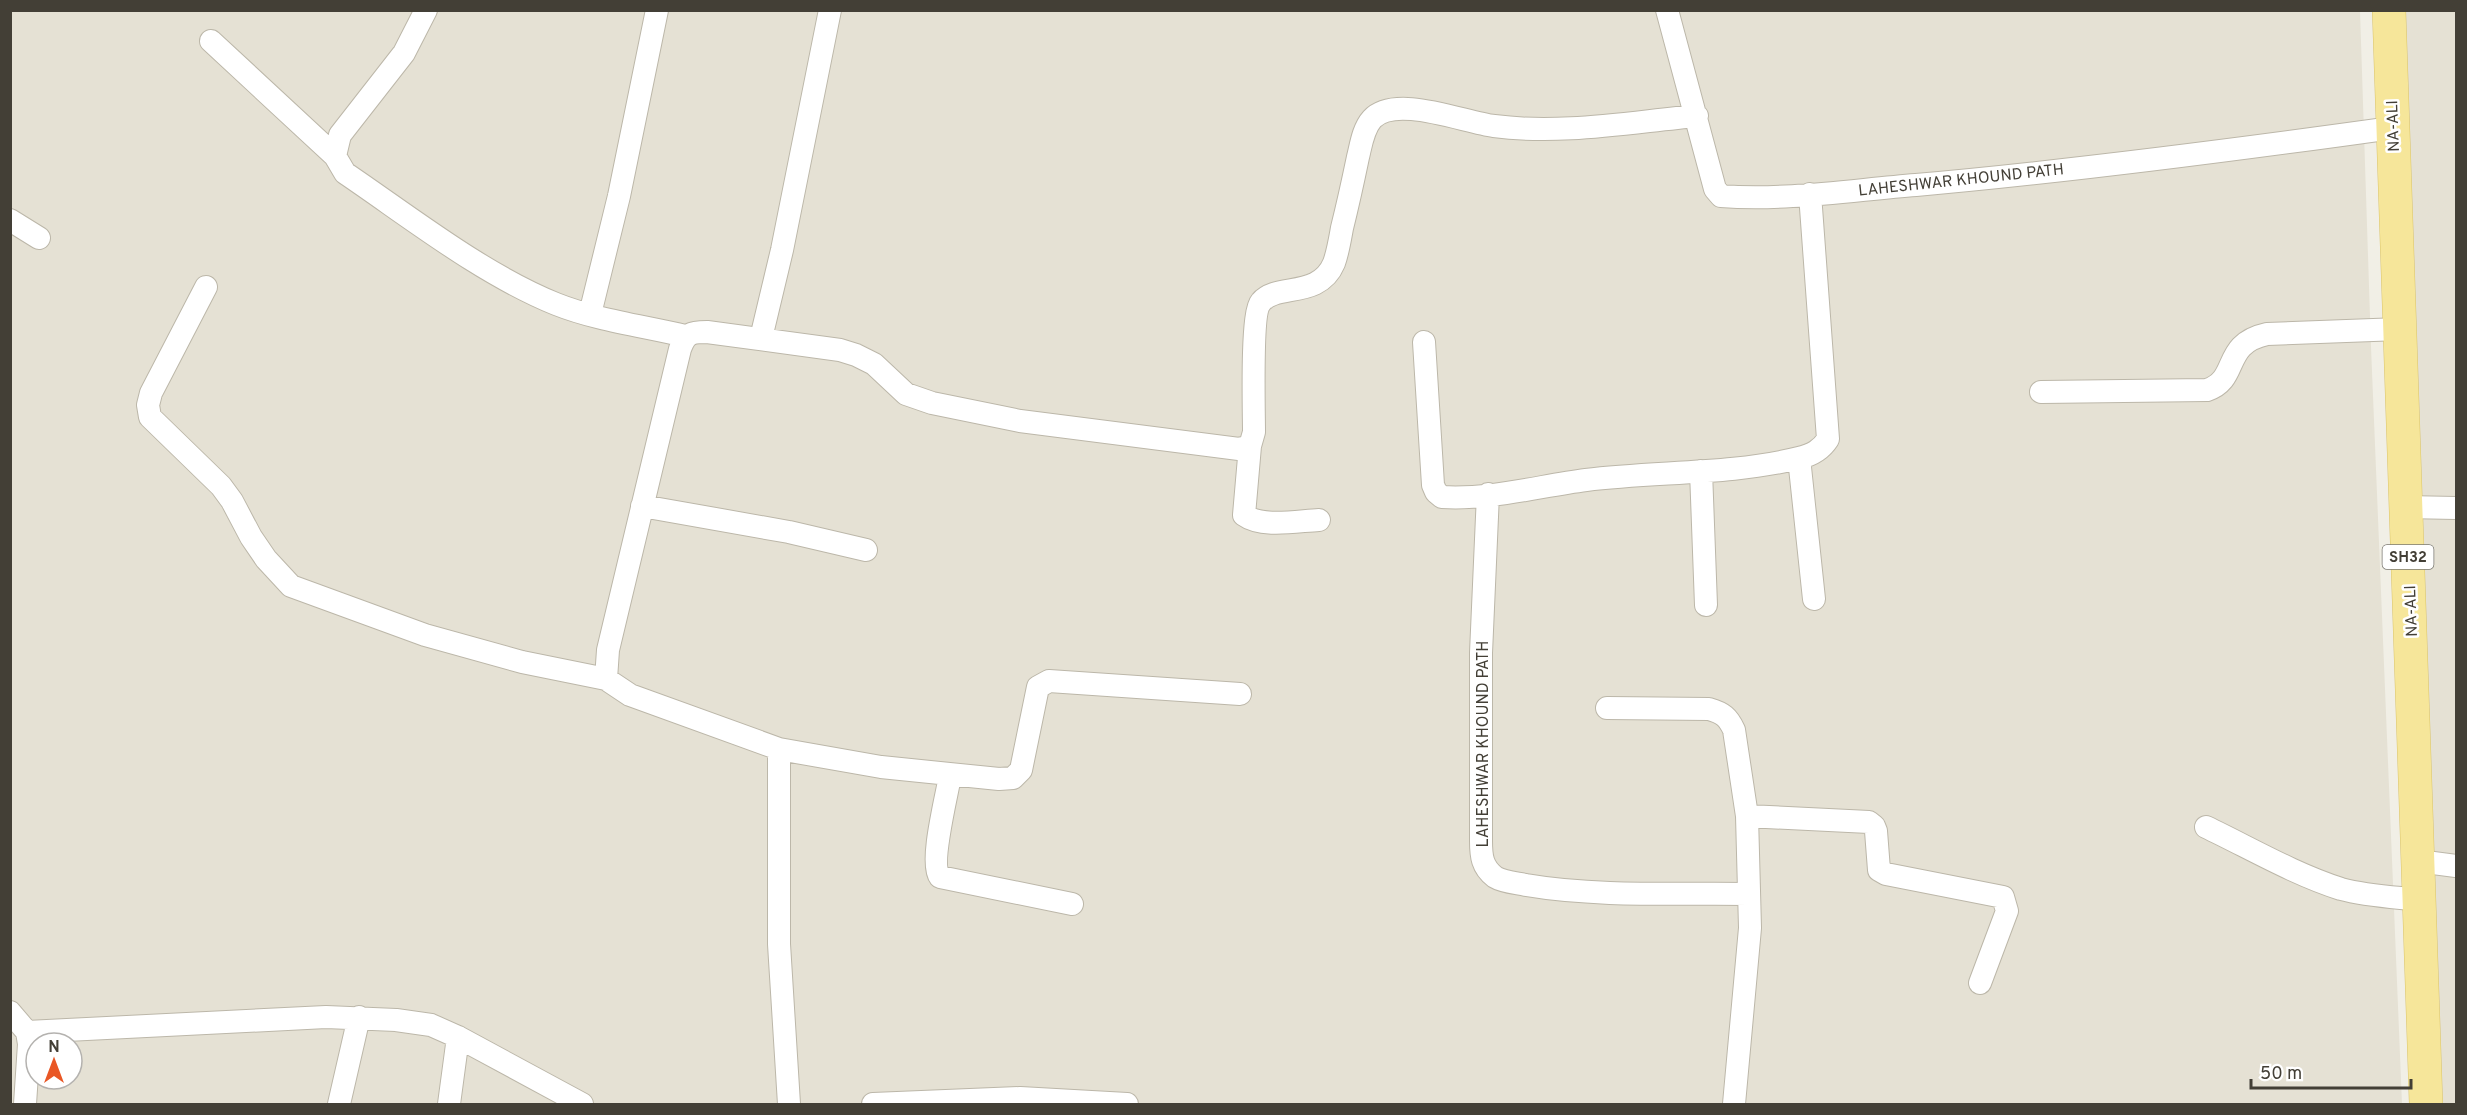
<svg xmlns="http://www.w3.org/2000/svg" width="2467" height="1115" viewBox="0 0 2467 1115" font-family="Overpass,sans-serif">
  <rect width="100%" height="100%" fill="#f1efe6"/>
  <path fill="#e5e1d4" fill-rule="evenodd" d="M10,11H2360L2371,347L2402,1104H11ZM36,1043H72V1079H36Z
    M2394,11H2456V1104H2434Z"/>
  <g fill="none" stroke-linecap="round" stroke-linejoin="round">
    <g stroke="#bcb7a9" stroke-width="24">
      <path id="minor" d="M426,10L404,53L340,135L335,156L345,173C410,217 482,274 556,304C596,320 643,326 685,336
        M1667,10L1715,189L1721,196C1785,201 1852,190 1916,185C2075,171 2234,150 2392,128
        M211,41L335,156
        M10,220L39,238
        M206,287L151,393L148,405L150,417L221,486L232,501L251,537L266,559L291,586L425,635L522,662L606,679
        M590,314L619,196L657,10
        M761,338L782,250L830,10
        M1424,342L1433,485L1436,492L1442,497C1490,500 1539,486 1586,480C1657,471 1730,475 1799,458C1812,455 1821,450 1828,439L1810,194
        M2041,392L2207,390C2240,379 2221,344 2267,334L2400,329
        M1250,446L1244,515C1262,528 1297,521 1319,520
        M1799,458L1814,599
        M1701,471L1706,605
        M1488,494L1481,653V841C1481,856 1482,867 1495,877C1503,882 1517,883 1526,885C1596,897 1677,893 1749,894
        M642,506L789,532L866,550
        M2405,507L2456,508
        M1240,694L1049,681L1038,687L1021,770L1013,778L999,779L881,767L779,749L630,695L606,679L608,650L680,349C686,333 691,332 707,332L840,350L856,355L874,364L906,394L932,403L1020,421L1239,449L1250,446L1254,432C1254,412 1251,313 1261,302C1277,283 1319,299 1334,263C1338,252 1340,239 1342,228C1348,204 1353,181 1358,157C1361,145 1363,129 1372,119C1395,94 1463,122 1494,126C1561,135 1630,122 1697,116
        M1607,708L1709,709C1723,713 1728,717 1734,730L1747,816L1750,928L1734,1104
        M779,749V944L789,1104
        M950,776C947,795 929,864 940,877L1072,904
        M1747,816L1869,822L1874,826L1876,831L1879,870L1886,874L2003,897L2007,911L1980,983
        M2206,827C2250,848 2294,874 2341,889C2367,896 2393,897 2420,900
        M2418,861L2456,866
        M10,1012L27,1032L29,1044L25,1104
        M27,1032L326,1017L396,1020L431,1025L458,1037L582,1104
        M339,1104L359,1017
        M449,1104L458,1037
        M873,1104L1020,1098L1127,1104"/>
    </g>
    <g stroke="#dac46b" stroke-width="34">
      <path id="primary" d="M2389,10L2426,1104"/>
    </g>
    <use href="#minor" stroke="#fff" stroke-width="22"/>
    <use href="#primary" stroke="#f6e69a" stroke-width="33"/>
  </g>
  <g text-anchor="middle" stroke-width="5" stroke-linejoin="round" paint-order="stroke">
    <rect fill="#fff" stroke="#7b7972" stroke-width="1.5" x="2382.5" y="545" width="51" height="24" rx="4.5"/>
    <g font-size="15" font-weight="bold" fill="#433f36">
      <text x="2408" y="562">SH32</text>
    </g>
    <g font-size="16" fill="#433f36" stroke="#fff">
      <text transform="translate(2392 126) rotate(-92)" y="6">NA-ALI</text>
      <text transform="translate(1961 179) rotate(-6)" y="6">LAHESHWAR KHOUND PATH</text>
      <text transform="translate(2410 611) rotate(-92)" y="6">NA-ALI</text>
      <text transform="translate(1482 744) rotate(-90)" y="6">LAHESHWAR KHOUND PATH</text>
    </g>
  </g>
  <rect width="2467" height="1115" fill="none" stroke="#433f36" stroke-width="24"/>
  <g transform="translate(54 1061)"><circle r="28" fill="#ffffff" stroke="#b4b2af" stroke-width="1.5"/>
  <path d="M0-4.5L10 22L0 15L-10 22Z" fill="#e95725"/>
  <text y="-9" font-size="16" font-weight="bold" text-anchor="middle" fill="#433f36">N</text>
  </g>
  <path d="M2251 1079v9h160v-9" fill="none" stroke="#433f36" stroke-width="3"/>
  <text x="2260" y="1079" font-size="18" fill="#433f36" stroke="#ffffff" stroke-width="4.5" paint-order="stroke">50 m</text>
</svg>
